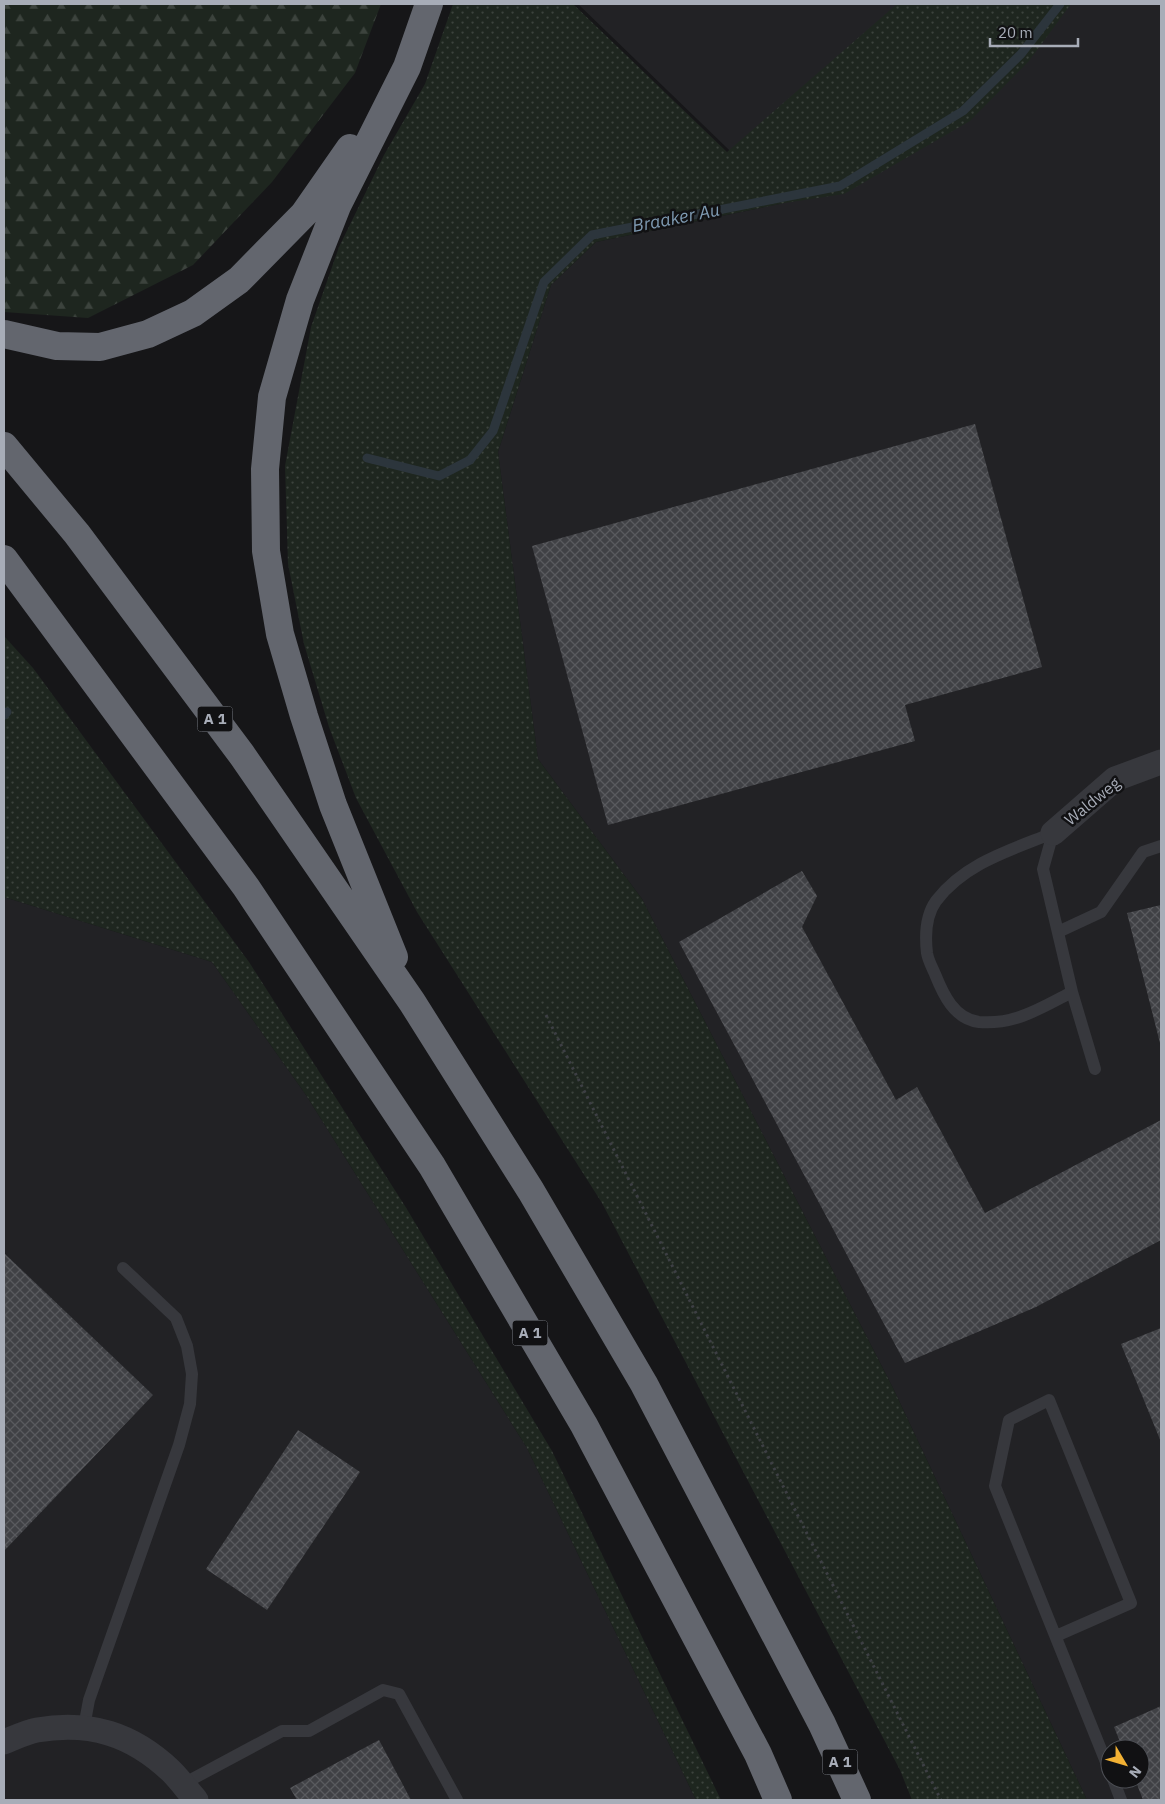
<svg xmlns="http://www.w3.org/2000/svg" width="1165" height="1804" viewBox="0 0 1165 1804" font-family="'IBM Plex Sans',sans-serif">
  <defs>
    <pattern id="grass-dots" width="8" height="8" patternUnits="userSpaceOnUse" patternTransform="scale(1.25)"><rect width="8" height="8" fill="#1e261f"/><path d="M2 2h.1M6 6h.1" fill="none" stroke="#3c433d" stroke-width="1.8" stroke-linecap="round"/></pattern>
    <pattern id="forest-firs" width="22" height="20" patternUnits="userSpaceOnUse" patternTransform="scale(1.25)"><rect width="22" height="20" fill="#1e261f"/><path d="M5 1l3.5 6h-7zM16 11l3.5 6h-7z" fill="#3c433d"/></pattern>
    <pattern id="building-cross-hatch" width="8" height="8" patternUnits="userSpaceOnUse" patternTransform="scale(1.25)"><rect width="8" height="8" fill="#404145"/><path d="M0 0l8 8M0 8l8-8" fill="none" stroke="#595a5e"/></pattern>
  </defs>
  <rect width="100%" height="100%" fill="#161618"/>
  <path fill="#222225" fill-rule="evenodd" d="M578,4H1161V1800H1087L893,1388L642,899L538,759L498,452L551,285L596,242L784,203ZM1110,1749H1140V1779H1110Z
    M4,897L212,962L306,1095L527,1448L696,1800H4Z"/>
  <path fill="url(#grass-dots)" d="M453,4H573L727,152L897,4H1071L1029,61L970,121L844,194L785,203L596,242L551,285L498,452L538,759L642,899L893,1388L1087,1800H912L900,1770L602,1203L417,912L356,798L329,727L304,644L288,564L285,466L311,327L339,247L384,155L425,84Z
    M4,636L33,668L249,962L405,1206L552,1451L721,1800H696L527,1448L306,1095L212,962L4,897Z"/>
  <path fill="url(#forest-firs)" d="M4,4H381L355,73L272,182L193,265L88,318L4,312Z"/>
  <g fill="none" stroke-linecap="round" stroke-linejoin="round">
    <path stroke="#2c353c" stroke-width="9" d="M367,458L439,476L470,460L493,431L544,282L592,235L840,186L963,111L1021,54L1060,4
      M4,715L7,712"/>
  </g>
  <path fill="url(#building-cross-hatch)" d="M975,424L1042,667L905,705L915,741L608,825L532,546Z
    M802,871L817,896L802,927L896,1100L917,1087L985,1213L1161,1120V1240L1036,1307L905,1363L679,942Z
    M1161,905V1047L1127,913Z
    M4,1253L153,1395L4,1551Z
    M1161,1328V1442L1121,1344Z
    M298,1430L360,1472L267,1610L206,1569Z
    M1161,1706V1800H1143L1135,1779H1140V1749H1123L1114,1727Z
    M379,1740L411,1800H297L290,1788Z"/>
  <g fill="none" stroke-linecap="round" stroke-linejoin="round">
    <path stroke="#3d3f44" stroke-width="3" stroke-dasharray="2.5 4" stroke-linecap="butt" d="M546,1015L941,1800"/>
    <path stroke="#37383d" stroke-width="12" d="M1053,833C1011,850 965,863 936,901C926,915 925,936 927,953C928,960 932,967 935,974C943,994 954,1019 979,1022C1015,1025 1041,1008 1072,992
      M1053,833L1043,869L1072,992L1095,1069
      M1058,932L1101,912L1143,852L1161,846
      M1056,1636L1131,1603L1049,1400L1009,1420L995,1486L1110,1772
      M84,1727L89,1700L179,1445L190,1404L192,1374L187,1346L176,1318L123,1268
      M1113,1779L1121,1800
      M183,1784L282,1731H309L383,1690L399,1694L457,1800"/>
    <path stroke="#37383d" stroke-width="25" d="M1053,833L1115,779L1161,762
      M4,1742C14,1738 26,1732 37,1730C90,1721 132,1734 171,1771C180,1780 188,1791 196,1800"/>
    <path stroke="#63666e" stroke-width="28" d="M4,334L57,346L100,347L148,334L193,313L239,280L304,214L350,148
      M4,446L77,534L242,755L412,1002L531,1191L644,1384L822,1724L857,1800
      M4,559L246,887L432,1166L584,1425L758,1754L778,1800
      M394,957L333,805L304,716L280,634L266,551L265,469L272,397L300,300L337,206L407,67L429,4"/>
  </g>
  <g text-anchor="middle" stroke-width="5" stroke-linejoin="round" paint-order="stroke">
    <g fill="#111113" stroke="#7b7e86" stroke-width="1">
      <rect x="197.5" y="706.5" width="35" height="25" rx="4"/>
      <rect x="512.5" y="1320.5" width="35" height="25" rx="4"/>
      <rect x="822.5" y="1749.5" width="35" height="25" rx="4"/>
    </g>
    <g font-size="15" font-weight="bold" fill="#a8adb8">
      <text x="215" y="724">A 1</text>
      <text x="530" y="1338">A 1</text>
      <text x="840" y="1767">A 1</text>
    </g>
    <g font-size="16" fill="#a8adb8" stroke="#111113">
      <text transform="translate(1092 801) rotate(-39)" y="6">Waldweg</text>
    </g>
    <g font-size="18" font-style="italic" fill="#7f9bb3" stroke="#111113">
      <text transform="translate(676 218) rotate(-11)" y="6">Braaker Au</text>
    </g>
  </g>
  <rect width="1165" height="1804" fill="none" stroke="#a8adb8" stroke-width="10"/>
  <g transform="translate(1125 1764) rotate(128)"><circle r="24" fill="#111113" stroke="#4d4f55"/>
  <path d="M0-4L9 19L0 12L-9 19Z" fill="#f2b134"/>
  <text y="-8" font-size="14" font-weight="bold" text-anchor="middle" fill="#a8adb8">N</text>
  </g>
  <path d="M990 38v8h88v-8" fill="none" stroke="#a8adb8" stroke-width="2.5"/>
  <text x="998" y="38" font-size="15" fill="#a8adb8" stroke="#111113" stroke-width="4" paint-order="stroke">20 m</text>
</svg>
